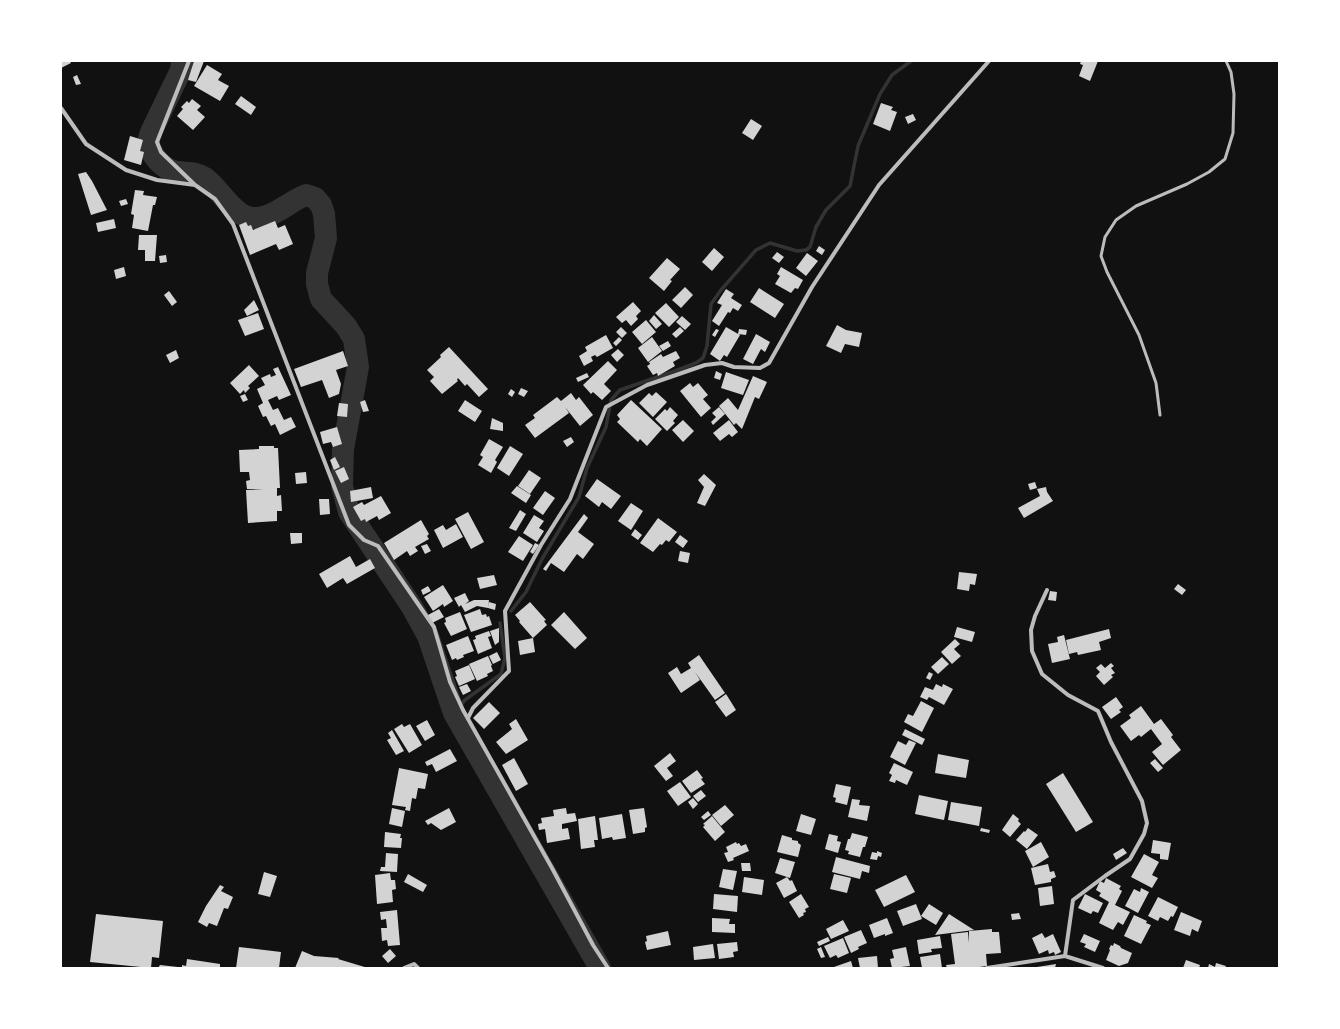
<svg xmlns="http://www.w3.org/2000/svg" width="1340" height="1029" viewBox="0 0 1340 1029" font-family="'Golos Text',sans-serif">
  <rect width="100%" height="100%" fill="#111"/>
  <g fill="none" stroke-linecap="round" stroke-linejoin="round">
    <path stroke="#333" stroke-width="3.5" d="M511,611L526,592L542,559L579,497L587,468L606,427L611,400L620,390L675,371L696,363L703,358L707,346L711,304L721,290L756,250L770,243L797,251L806,250L810,247L816,227L826,210L850,186L858,146L880,94L892,75L911,61
      M454,713L465,700L501,674L505,658L500,623"/>
    <path stroke="#333" stroke-width="22" d="M182,61L181,70L152,130C151,133 149,136 149,139C147,151 160,165 170,170C182,175 193,170 205,178C219,188 232,213 248,217C269,223 289,201 306,195L315,198L321,205L324,214L326,238L317,273V284L321,299L346,326L354,339L358,367L343,449L342,486L349,512L412,607L428,636L454,713L600,968"/>
  </g>
  <path fill="#d3d3d3" d="M61,61H70L71,63L61,68Z
    M194,61H204L196,82L188,80Z
    M1081,61H1098L1090,81L1079,76L1083,65L1080,64Z
    M207,65L222,74L218,80L229,86L220,101L194,86Z
    M77,75L81,84L76,85L73,77Z
    M241,96L256,107L251,115L235,104Z
    M192,99L201,106L197,110L205,117L193,130L177,116L183,109L181,107L187,101L189,103Z
    M881,103L893,107L891,110L897,112L890,131L873,124Z
    M913,114L916,120L908,124L905,117Z
    M751,119L762,126L753,140L742,133Z
    M130,136L143,140L140,151L144,152L141,165L124,160Z
    M86,172L92,181L107,210L91,215L78,174Z
    M135,190L144,191L143,195L157,197L155,205H153L148,231L132,228L134,215L131,214Z
    M126,199L128,204L121,206L119,201Z
    M114,219L116,228L98,232L96,223Z
    M275,221L278,228L285,225L293,244L279,250L276,244L250,255L239,225L246,222L248,226L251,225L253,230Z
    M139,235H157L155,261H145V250H138Z
    M819,246L825,250L822,255L816,251Z
    M714,248L724,257L712,271L702,262Z
    M777,252L784,257L779,263L772,258Z
    M807,253L818,261L806,276L796,268Z
    M166,255L167,262L160,263L159,256Z
    M667,258L680,269L670,280L672,281L664,291L649,278Z
    M124,267L126,276L116,279L114,270Z
    M781,267L803,280L798,289L795,288L791,293L775,284L780,276L777,274Z
    M685,287L693,295L681,308L672,300Z
    M759,288L784,304L775,318L750,302Z
    M726,289L734,294L731,298L742,305L738,311L733,308L730,313L728,312L719,326L712,321L722,305L717,303Z
    M169,291L177,302L172,306L164,295Z
    M254,300L259,310L247,316L244,310Z
    M633,302L641,311L636,316L638,319L631,326L626,320L622,323L616,317Z
    M666,303L679,317L669,327L655,313Z
    M258,313L264,329L245,336L238,320Z
    M654,315L662,324L656,329L649,321Z
    M682,316L691,324L685,330L676,322Z
    M646,320L656,332L642,344L632,332Z
    M837,325L846,330L862,333L859,347L845,344L841,353L826,346Z
    M621,327L627,333L622,338L616,332Z
    M680,327L684,331L676,338L672,334Z
    M726,327L740,335L727,357L724,355L720,361L710,354Z
    M716,329L719,330L715,337L712,335Z
    M739,329L747,330L746,335L738,334Z
    M756,334L770,342L765,352L761,349L753,364L743,359Z
    M606,335L613,348L597,357L595,355L591,357L593,361L584,366L579,356L587,351L585,347Z
    M619,337L622,340L616,346L613,343Z
    M652,337L662,351L648,362L638,348Z
    M668,341L671,346L663,351L659,346Z
    M449,347L488,389L479,397L467,384L465,386L458,378L457,380L458,381L442,394L430,381L434,377L427,370L441,357L440,355Z
    M618,349L624,355L617,362L611,355Z
    M176,350L179,358L170,363L166,355Z
    M343,351L348,366L336,370L341,384L339,394L329,398L322,380L301,387L294,369Z
    M676,351L680,358L673,362L675,366L658,376L657,373L653,375L647,366L650,364L649,362L661,354L663,357Z
    M608,361L617,370L604,384L611,391L602,400L593,392L591,394L583,385Z
    M249,365L259,376L248,386L250,388L245,393L244,390L240,394L230,383Z
    M278,367L291,395L279,400L277,396L268,400L273,410L278,408L284,420L291,417L296,427L280,435L275,424L271,426L266,416L263,417L258,406L263,403L257,389L265,385L261,378L270,374L271,377L276,375L273,369Z
    M716,371L722,374L720,380L714,378Z
    M726,372L749,380L743,395L721,388Z
    M587,373L589,377L578,382L576,378Z
    M753,376L767,382L759,399L755,397L742,429L736,423L734,425L719,406L728,398L738,410Z
    M690,383L693,387L698,383L708,395L703,399L711,408L701,417L680,391Z
    M521,388L528,391L524,397L518,394Z
    M511,389L515,392L512,397L508,394Z
    M656,392L667,402L653,417L639,403L649,393L652,396Z
    M571,393L576,400L579,397L593,415L580,426L565,407L569,413L535,438L525,425L535,418L533,415L557,397L561,401Z
    M245,394L248,400L243,402L240,396Z
    M365,400L369,411L363,412L360,402Z
    M465,400L482,411L475,422L458,411Z
    M631,400L662,429L647,446L640,439L638,442L617,422L620,419L617,415Z
    M339,403L348,404L347,417L337,416Z
    M670,407L678,415L673,421L675,423L667,431L655,419L665,409L667,411Z
    M719,407L725,414L713,425L711,422L716,417L712,413Z
    M492,418L503,423V431L490,429Z
    M683,420L694,431L683,442L672,430Z
    M729,420L738,432L732,437L729,434L720,441L713,433Z
    M337,427L342,444L333,447L331,442L323,444L320,432Z
    M571,437L574,442L567,447L563,441Z
    M489,439L503,447L495,460L497,462L491,473L478,465L483,457L480,455Z
    M259,446H274V448H278L280,488H277V496L281,495L282,511H277V521L248,523L246,490L264,489H247L246,481L250,480L249,472H240L239,450L259,449Z
    M510,446L523,454L509,476L497,468Z
    M335,457L340,467L334,470L330,460Z
    M344,467L349,479L341,483L335,471Z
    M529,470L541,478L530,494L518,486Z
    M306,472L307,483L296,484L295,473Z
    M704,474L716,485L705,506L697,503L704,487L698,480Z
    M597,479L621,496L611,509L602,502L599,507L585,496Z
    M1035,482L1037,488L1030,490L1028,484Z
    M517,486L531,495L526,503L511,493Z
    M371,487L373,498L351,502L350,491Z
    M1046,487L1047,492L1053,501L1024,518L1018,508L1040,496L1037,489Z
    M545,491L555,498L543,515L533,508Z
    M381,496L391,513L379,520L377,516L366,522L365,519L361,521L353,507L362,502L364,505Z
    M319,499H329L330,514L320,515Z
    M631,503L643,511L631,530L618,521Z
    M520,510L526,514L516,531L509,528Z
    M468,512L484,542L471,549L455,519Z
    M584,514L588,518L578,532L594,544L583,559L577,554L564,572L551,563L546,571L543,569Z
    M534,515L544,521L539,528L544,531L537,542L523,533Z
    M658,518L677,532L669,542L666,540L662,545L660,544L653,552L640,543Z
    M421,520L429,534L427,536L429,539L415,547L418,551L410,556L407,551L394,560L384,543Z
    M456,524L463,537L443,548L434,530L443,525L446,530Z
    M635,529L642,535L638,540L631,535Z
    M290,533H302V543L291,544Z
    M680,535L688,541L683,548L675,542Z
    M519,536L533,545L523,561L508,552Z
    M535,543L539,545L533,554L530,552Z
    M427,544L431,551L425,554L421,546Z
    M680,551L690,553L688,563L678,561Z
    M350,556L356,567L370,559L375,568L347,584L343,578L327,588L319,574Z
    M959,572L977,574L975,585L970,584L969,591L957,589Z
    M494,575L497,585L480,589L477,578Z
    M1178,584L1186,590L1182,595L1174,589Z
    M443,585L453,601L444,607L443,604L433,611L424,597Z
    M428,586L431,591L423,595L421,590Z
    M1050,591L1057,592L1056,601L1048,600Z
    M465,593L469,601L465,604L474,600H489L488,608L477,606L465,612L461,605L459,607L454,598Z
    M489,602L496,604L495,610L488,608Z
    M530,602L546,620L544,621L547,625L533,638L519,622L520,621L515,615Z
    M439,609L444,617L432,623L428,615Z
    M480,609L482,615L486,614L487,617L489,616L492,625L471,632L464,615Z
    M460,612L467,629L451,636L444,623L446,622L445,618Z
    M564,612L587,638L575,649L551,625Z
    M957,627L975,632L972,642L954,637Z
    M499,628V642L495,645L490,631Z
    M1109,629L1111,638L1099,642L1101,650L1078,655L1077,652L1069,654L1066,640Z
    M489,631L491,636L488,637L492,648L478,654L473,640L476,639L475,636Z
    M1064,635L1070,659L1052,663L1048,644L1058,642L1057,637Z
    M468,636L474,651L463,655L464,657L457,660L456,658L452,660L446,645Z
    M533,638L535,652L520,655L518,641Z
    M955,639L960,644L954,649L961,656L952,664L941,652Z
    M497,652L501,660L493,664L489,656Z
    M699,655L725,693L715,700L695,672L700,680L681,693L668,673L677,667L681,674L691,668L688,663Z
    M488,656L492,665L491,666L493,671L487,674L488,676L477,681L469,664Z
    M942,657L949,664L938,674L931,667Z
    M1111,663L1114,666L1111,668L1115,673L1111,675L1113,677L1104,685L1096,676L1100,672L1096,668L1101,664L1105,668Z
    M469,665L475,679L459,686L455,677L457,676L455,671Z
    M929,672L933,674L930,680L926,678Z
    M467,684L471,691L463,695L459,687Z
    M936,684L942,687L943,684L953,689L944,705L929,697L927,700L920,697L925,687L933,690Z
    M726,694L736,710L726,717L715,702Z
    M1116,697L1123,707L1119,710L1121,712L1111,719L1102,707Z
    M921,701L934,708L922,732L904,722L908,714L913,716Z
    M489,702L500,713L484,729L473,718Z
    M1141,706L1154,724L1161,719L1173,735L1171,737L1181,750L1163,765L1152,752L1162,744L1151,729L1141,737L1139,735L1131,741L1120,726L1131,718L1129,715Z
    M516,719L528,740L506,754L496,742L512,729L509,724Z
    M427,720L435,735L425,741L416,726Z
    M402,724L404,727L410,724L422,745L409,753L394,729Z
    M905,729L925,739L922,745L902,735Z
    M392,730L404,751L396,755L387,740L391,738L388,733Z
    M909,740L916,743L905,765L890,757L898,741L906,745Z
    M450,749L457,761L436,772L432,764L427,766L425,762Z
    M670,753L676,761L667,768L673,776L666,781L654,766Z
    M938,754L969,760L966,778L935,773Z
    M514,758L528,784L516,791L502,765Z
    M1155,759L1163,768L1158,772L1150,763Z
    M894,763L913,772L907,785L896,780L895,783L889,781L892,775L889,773Z
    M399,768L428,774L425,789L418,788L416,799L412,798L410,811L405,810L406,807L392,805Z
    M697,770L703,778L701,779L705,784L691,793L682,781Z
    M1063,773L1093,822L1076,832L1046,784Z
    M680,782L691,797L678,806L667,791Z
    M836,784L851,787L847,805L835,802L836,798L833,797Z
    M701,790L706,796L698,802L693,796Z
    M919,795L948,801L944,820L915,814Z
    M693,798L698,804L693,809L688,802Z
    M852,799L860,800L859,805L870,806L867,821L848,817Z
    M951,802L982,807L979,826L948,820Z
    M725,805L734,815L721,826L712,815Z
    M392,808L405,811L402,827L389,824Z
    M449,808L456,822L441,830L431,823L428,825L425,821Z
    M566,808L567,814L575,813L577,821L562,824V829L568,828L570,839L547,843L545,829L539,830L538,824L542,823L541,818L554,816L553,810Z
    M644,808L647,827L645,828V832L633,834L629,810Z
    M708,811L711,815L704,820L701,817Z
    M622,814L626,838L613,840L612,837L602,839L599,818Z
    M801,814L816,819L811,835L796,831Z
    M1013,814L1019,819L1018,821L1021,824L1010,837L1002,830Z
    M595,816L598,840H594L595,847L581,849L578,819Z
    M712,816L725,832L715,841L703,827L705,825L703,824Z
    M981,828L990,830L989,833L980,831Z
    M1028,828L1038,835L1027,849L1016,840L1024,831L1025,832Z
    M385,832L401,834L400,838H402L401,848L384,847Z
    M852,833L868,837L865,847H863L860,857L848,854L849,851L845,850L848,839H850Z
    M829,834L838,836L837,841L841,842L838,853L825,849Z
    M782,835L792,838V840L798,841V843L801,845L798,857L777,852Z
    M1153,840L1171,843L1168,860L1160,859V854L1151,853Z
    M736,842L737,844L739,843L741,846L746,844L749,851L733,858L734,860L728,862L724,853L728,852L726,847Z
    M1041,842L1049,857L1033,867L1025,851Z
    M1123,848L1127,853L1116,860L1113,854Z
    M877,851L882,853L881,857L878,856L877,860L870,859L872,852L877,853Z
    M386,853L398,854L397,872L380,871L381,867H385Z
    M1144,854L1159,862L1152,875L1158,878L1152,888L1131,877Z
    M836,857L870,866L869,873L862,871L860,879L832,872Z
    M780,858L795,862L790,878L775,873Z
    M741,863H750L751,871H742Z
    M1048,864L1050,872L1054,871L1056,877L1051,879V882L1035,885L1031,868Z
    M723,869L737,871L733,890L719,887Z
    M264,872L277,876L270,897L258,894Z
    M390,873L391,880H395L396,889L392,890L393,902L377,904L375,875Z
    M408,874L427,885L423,892L404,882Z
    M834,874L851,878L847,893L830,889Z
    M906,875L915,892L884,907L875,890Z
    M744,877L764,880L762,895L742,892Z
    M787,877L790,881L792,880L797,891L784,898L776,883Z
    M1106,878L1121,886L1119,889L1122,891L1115,905L1130,912L1123,925L1118,922L1113,930L1099,923L1109,902L1099,896L1101,893L1096,890L1100,881L1104,883Z
    M220,885L224,887L221,891L233,897L228,909L224,908L217,926L209,923L207,927L198,922L206,906Z
    M1052,886L1054,904L1040,906L1038,888Z
    M1141,888L1149,892L1138,913L1125,906L1134,889L1140,892Z
    M714,894L738,896L737,912L713,909Z
    M801,894L809,907L805,909L806,912L803,913L804,915L799,918L789,902Z
    M1085,894L1103,903L1098,913L1093,911L1091,914L1078,908Z
    M1158,897L1178,907L1173,917L1171,916L1168,921L1160,917L1158,921L1148,916Z
    M916,904L922,919L903,926L897,911Z
    M929,904L943,913L936,925L921,916Z
    M397,910L400,945L388,946L387,940L382,941L381,928H387L386,919L381,920L380,912Z
    M1181,912L1202,921L1198,932L1192,929L1190,936L1174,930Z
    M1019,913L1021,919L1012,920L1011,914Z
    M96,914L163,921L159,958L152,957L151,968L90,962Z
    M949,914L974,930L935,935Z
    M1134,915L1147,921L1146,923L1151,925L1141,944L1124,936Z
    M712,918L730,919L729,924H735V933L712,932Z
    M887,918L893,933L885,936V934L874,938L869,925Z
    M843,920L849,931L831,939L826,929Z
    M992,929V932H999L1001,953L986,954L987,966L972,968H947L946,965L955,964L951,934L968,932L969,943V931Z
    M861,930L867,943L858,947L859,949L851,953L844,937Z
    M668,931L671,945L647,950L645,942L647,941L646,936Z
    M1042,933L1045,938L1053,934L1061,952L1055,955L1054,952L1049,954L1048,950L1039,954L1032,938Z
    M1084,934L1100,941L1095,952L1084,947L1086,944L1080,942Z
    M940,936L942,948L931,949L932,952L919,954L917,940Z
    M828,937L830,941L819,946L817,942Z
    M843,938L849,953L838,958L836,955L830,958L824,946Z
    M737,942L738,951L733,952L734,957L719,959L717,944Z
    M1114,943L1120,946L1121,948L1132,953L1128,963L1119,966L1106,960L1110,950L1109,949L1111,945L1113,946Z
    M713,944L715,958L694,960L693,947Z
    M239,947L281,952L279,968H236Z
    M821,947L825,957L821,958L817,949Z
    M906,947L910,966L892,968L890,959L894,958L892,950Z
    M390,949L396,956L388,963L382,956Z
    M302,951L314,956L339,958L338,959L368,968H295Z
    M940,954L942,968H922L920,957Z
    M877,956L878,968H860L858,958Z
    M187,959L220,964V968H182V965L186,966Z
    M1186,960L1200,965L1199,968H1183Z
    M851,961L853,968H831Z
    M1216,963L1226,966L1225,968H1208L1209,964L1215,967Z
    M1056,964L1055,968H1037V967Z
    M160,965L178,967V968H158Z"/>
  <g fill="none" stroke-linecap="round" stroke-linejoin="round">
    <path stroke="#bcbcbc" stroke-width="3" d="M1160,415L1156,383L1139,335L1107,272L1101,256L1105,237L1116,220L1136,206L1187,184L1209,172L1225,159L1233,133L1234,94L1231,72L1226,61"/>
    <path stroke="#bcbcbc" stroke-width="4" d="M189,61L157,142L161,152L195,185L215,199L233,224L349,525L364,540L378,546L434,627L450,682L463,710L552,868L593,945L608,968
      M61,108L86,144L126,170L157,180L195,185
      M1047,590L1035,616L1031,630L1032,651L1042,674L1068,695L1098,711L1111,742L1142,801L1147,823L1144,834L1130,859L1105,876L1073,900L1065,956
      M468,718L473,708L509,671L505,611L541,545L570,499L606,407L647,385L705,365L722,363L734,367L760,368L769,363L812,287L879,185L989,61
      M404,968L414,964L418,968
      M987,968L1065,956L1103,968"/>
  </g>
  <rect width="1340" height="1029" fill="none" stroke="#ffffff" stroke-width="124"/>
</svg>
